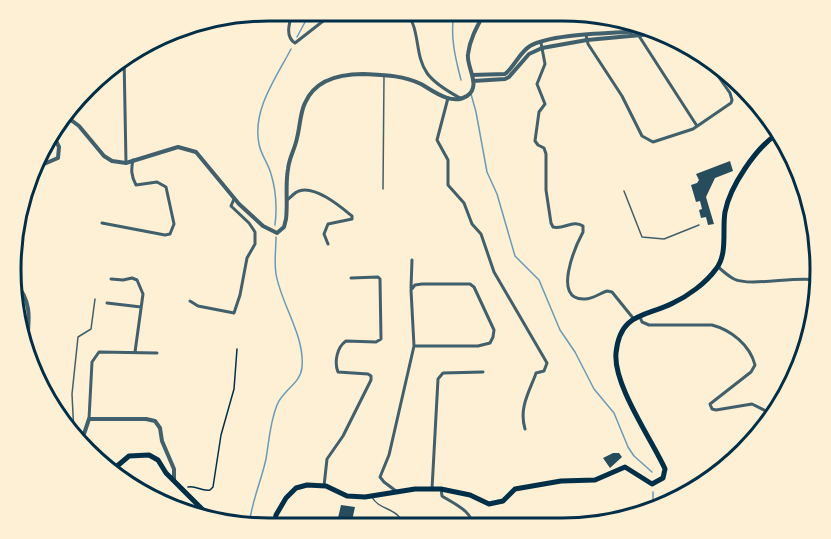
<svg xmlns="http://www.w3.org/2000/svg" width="831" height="539" viewBox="0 0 831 539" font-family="'Public Sans',sans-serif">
  <rect width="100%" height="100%" fill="#fdf0d5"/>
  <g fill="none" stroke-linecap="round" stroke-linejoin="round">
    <path stroke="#669bbc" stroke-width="1.5" d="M454,12C450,36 455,57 461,80
      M297,37L311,11
      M471,94L476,112L487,172L497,194L515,256L539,280L560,330L575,352L594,389L614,413L628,447L634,456L652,472
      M275,225C277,208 276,190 271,174C268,163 261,155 259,144C252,110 276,78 291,49
      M653,508V492
      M249,526C251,503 261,482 266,459C269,441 270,422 277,405C283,390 301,383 302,367C305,336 281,304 276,274C274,262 276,249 276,237"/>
  </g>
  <path fill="#264d5e" d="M730,161L733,171L715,178L706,197L714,224L708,225L706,217L701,218L699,210L702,209L700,201L696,202L691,185L697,183L699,180L696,174Z
    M613,453H619L622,457L610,468L603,458Z
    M341,505L355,507L352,521L338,518Z"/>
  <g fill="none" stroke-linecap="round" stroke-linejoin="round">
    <path stroke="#003049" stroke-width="1.5" d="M188,487C196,485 202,492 210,490L213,487L221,435L234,389L237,349"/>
    <path stroke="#3f606c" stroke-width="1.5" d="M383,189L384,76
      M624,191L642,237L664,239L699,225
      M74,434L72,394L78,337L91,329L95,299
      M369,527L368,525L370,522L393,521L400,518C394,508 378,509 372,497"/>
    <path stroke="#3f606c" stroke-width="3" d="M293,11C290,21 284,36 295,43L336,11
      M405,11C421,28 414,55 427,73C434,83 449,92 460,98
      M630,23L631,33
      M586,35L588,44L622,96L642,136L653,142L693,129L731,103L732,100L730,93L704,56
      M639,36L697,126
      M541,43L545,64L537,84L545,104L539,112L535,141L538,145L544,148L546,154V190L551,223L553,227C564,230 573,219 583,226V232C576,245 551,301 585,299C593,299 600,293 607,291L612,292L633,318
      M124,56L126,163
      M448,98L437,140L448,160V185L464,203L472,224L481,234L494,272L547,363L544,371L536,373L535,376C528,394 519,409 525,429
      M287,200C291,197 295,192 299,191C315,185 341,207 352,216V219L328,224L324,234L328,244
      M102,223L165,235L170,234L174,224L166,187L157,182L136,185C131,176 131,169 133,160
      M718,267C723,271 728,276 734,279C750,287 795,276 816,280
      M111,279L123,280L132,278L137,280L143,294L135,352
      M411,288L412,260
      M190,301L198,306L234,313L240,295L247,258L255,244V232L249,223L231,206L234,199
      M107,303L141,307
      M640,317L642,322L649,325H712C731,330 750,345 755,365L751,372L710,404L712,409L716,410L752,404L772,414
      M89,419L92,362L99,352L157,353
      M324,486L327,459L343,436L371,380V376L368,374L338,372C334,362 337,347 346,341L376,342L381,339L380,279L378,277L351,278
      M432,489L438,379L443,373L483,372
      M441,489L442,496C454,504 473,511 473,527
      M396,491L384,482L380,477L389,455L414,346L411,290L415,285L422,284H470L474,287L494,330L493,337L490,343L478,346H414"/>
    <path stroke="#3f606c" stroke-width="4" d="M472,75L505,74C515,66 519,53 530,46C555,32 621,34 651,30
      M473,81L505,79L509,77L529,54L542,48L587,40L663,33
      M63,114L79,126L104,156L112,161L126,163L178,147L196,152L239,204L263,226L277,233L284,227L286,219C288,202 285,185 288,169C289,158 295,149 297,138C300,127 300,113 305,103C315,80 340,74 363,74C383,75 402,75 421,84C433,91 452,106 467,96C482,86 466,67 468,54C470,38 478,25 485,12
      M30,170L58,158L59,147L52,133
      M14,281C35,304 28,324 26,352
      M81,443L89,419H146L155,421L160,428L162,441L174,469V480
      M131,485L136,487L142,493"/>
    <path stroke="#003049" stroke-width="5" d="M110,472L129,456L149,455L158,460L166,473L212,519
      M274,526L276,515L286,498L296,488L307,485L326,486L347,496L365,497L415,489H441L470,495L489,504L503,501L515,489L561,481L595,480L625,467L652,484L663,478L665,469C652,440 613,385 616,353C620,312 646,317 673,303C688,296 706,283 716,269C728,254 722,230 725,212C730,186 756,148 777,134"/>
  </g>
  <path d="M0 0H831V539H0ZM269 21H562A248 248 0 0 1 810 269V270A248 248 0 0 1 562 518H269A248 248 0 0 1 21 270V269A248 248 0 0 1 269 21Z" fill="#fdf0d5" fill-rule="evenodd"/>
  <path fill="none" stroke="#003049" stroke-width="3" d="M269 21H562A248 248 0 0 1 810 269V270A248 248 0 0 1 562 518H269A248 248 0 0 1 21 270V269A248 248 0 0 1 269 21Z"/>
</svg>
